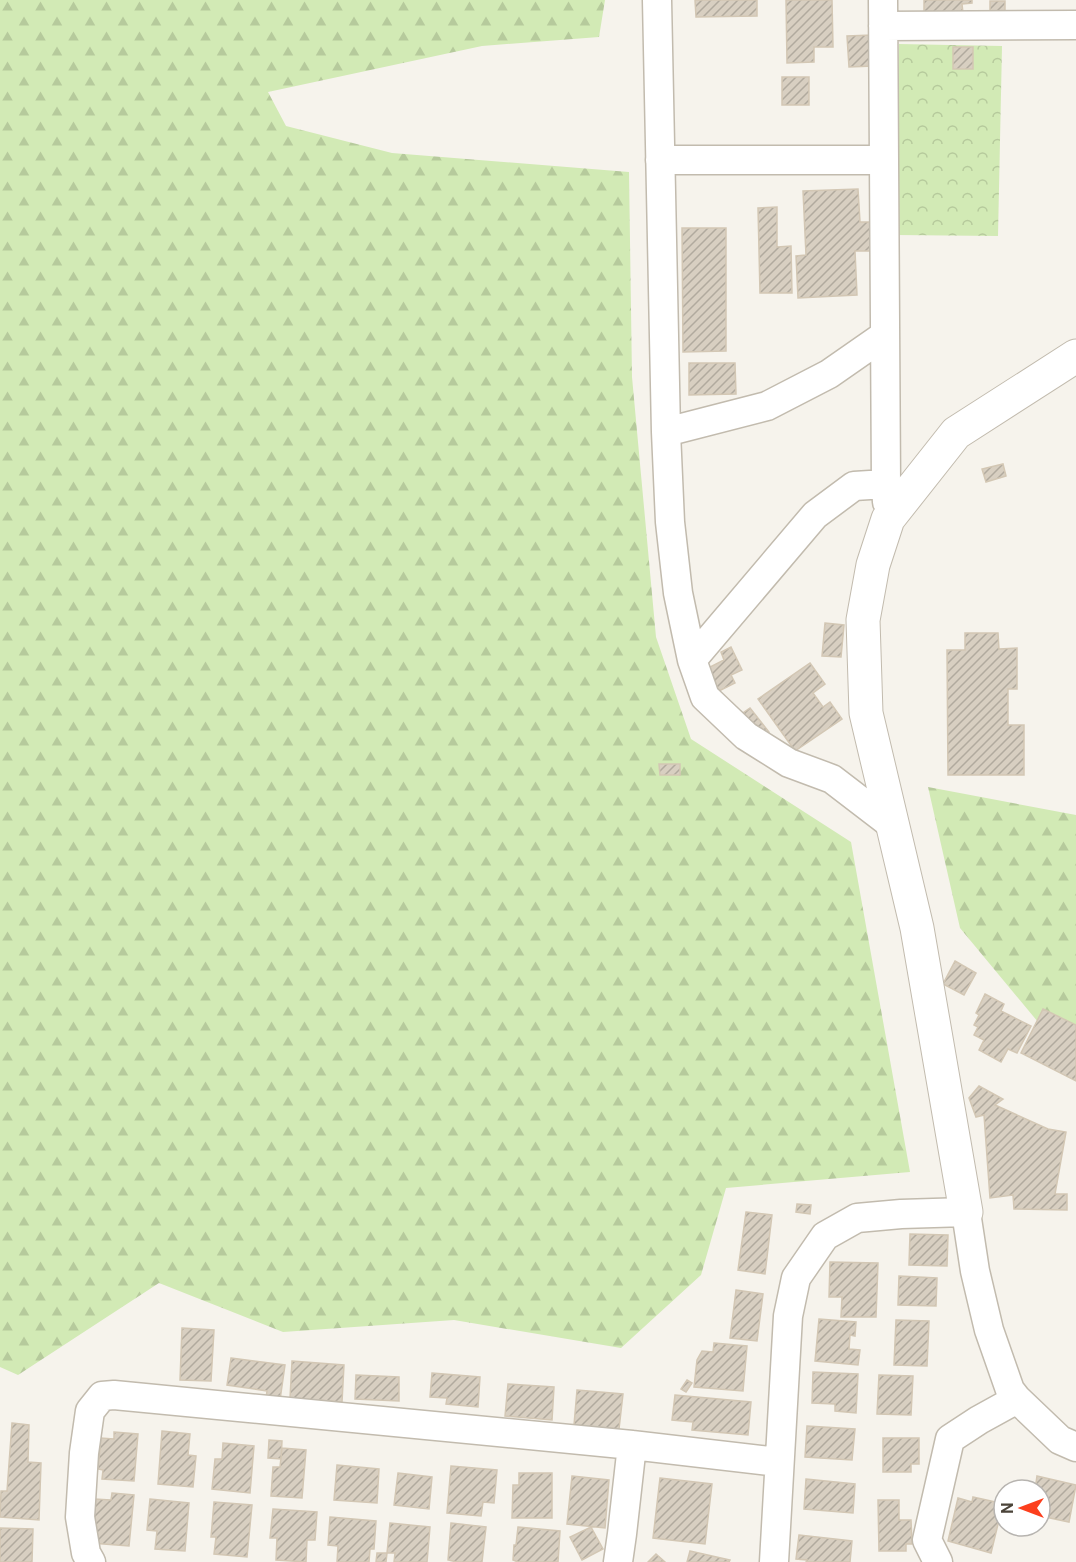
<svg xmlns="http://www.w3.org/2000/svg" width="1076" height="1562" viewBox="0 0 1076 1562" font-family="Roboto,sans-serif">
  <defs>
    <pattern id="forest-firs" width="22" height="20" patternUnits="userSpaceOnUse" patternTransform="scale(1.5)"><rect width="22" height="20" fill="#d2eab5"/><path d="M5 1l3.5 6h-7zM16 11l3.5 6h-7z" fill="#b6ca9c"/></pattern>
    <pattern id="park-crowns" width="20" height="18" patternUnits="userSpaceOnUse" patternTransform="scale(1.5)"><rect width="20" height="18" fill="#d2eab5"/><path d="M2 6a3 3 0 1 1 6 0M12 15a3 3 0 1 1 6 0" fill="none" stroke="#b6ca9c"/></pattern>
    <pattern id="building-hatch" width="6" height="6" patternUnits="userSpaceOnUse" patternTransform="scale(1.5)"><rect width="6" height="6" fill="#d8cfc1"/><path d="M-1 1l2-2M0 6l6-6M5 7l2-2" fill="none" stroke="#b1aa9e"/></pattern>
  </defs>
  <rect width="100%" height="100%" fill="#f6f3ec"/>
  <path fill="url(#forest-firs)" d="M0,0H605L599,37L482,46L268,92L286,126L392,153L629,172L632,377L656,637L691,739L851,842L910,1172L726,1188L701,1275L621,1348L454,1320L283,1332L159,1283L18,1375L0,1367Z
    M928,787L1076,815V1040L1038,1022L960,928Z"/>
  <path fill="url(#park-crowns)" d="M899,44L1002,46L998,236L895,235Z"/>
  <path fill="url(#building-hatch)" stroke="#d3c7b4" stroke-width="1.5" d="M695,0H757V16L696,17Z
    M786,0H832L833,47H814V62L787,63Z
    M924,0H972V3L962,4L963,13L924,15Z
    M990,1H1005V12H990Z
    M872,35L873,66L849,67L847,36Z
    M953,47H973V69H953Z
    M782,77H809V105H782Z
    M858,189L860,222H870L871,251H855L857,295L798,298L796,256L806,255L803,191Z
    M777,207V247L791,246L792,293H760L758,208Z
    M682,228H726V351L683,352Z
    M689,363H735L736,394L689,395Z
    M1003,464L1006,476L986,482L982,469Z
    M825,623L844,625L841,657L822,656Z
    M965,633H998L999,649L1017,648V689H1008V725H1024V775H948L947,650H965Z
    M731,647L742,670L731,675L735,683L719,691L708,668L724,660L721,652Z
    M810,663L825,684L813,693L823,707L830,702L842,719L795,751L758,699Z
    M750,708L769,732L763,736L743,713Z
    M659,764H680V775H660Z
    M955,961L976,973L964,995L943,984Z
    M985,994L1004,1004L1001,1011L1031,1026L1017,1053L1008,1049L1001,1062L979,1050L984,1040L974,1035L978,1027L974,1025L979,1015L976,1013Z
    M1043,1009L1076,1025V1081L1021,1053Z
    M979,1086L1003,1099L995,1105L1048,1129L1066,1132L1055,1194H1067V1210L1014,1209L1013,1195L990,1198L984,1115L976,1117L969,1098Z
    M797,1204L811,1205L810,1214L796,1212Z
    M746,1212L772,1215L765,1274L738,1270Z
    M910,1234L948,1235L947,1266L909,1265Z
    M830,1262L878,1263L876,1317H841L842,1297H829Z
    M899,1276L937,1278L936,1306L898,1305Z
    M736,1290L763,1294L757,1341L730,1338Z
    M819,1319L856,1322L855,1336L850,1335L849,1349L860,1350L858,1365L815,1361Z
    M896,1320L929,1321L927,1366L894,1365Z
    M182,1328L214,1330L211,1381L180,1380Z
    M714,1343L747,1346L743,1391L694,1387L697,1360L702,1351L713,1352Z
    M231,1358L285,1365L280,1400L266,1398L267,1391L227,1385Z
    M292,1361L344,1365L342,1402L290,1398Z
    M813,1372L858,1374L856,1413L835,1411V1404L812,1403Z
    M432,1373L480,1377L478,1407L446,1404L447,1398L430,1397Z
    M356,1375L399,1377V1401L355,1399Z
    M879,1375L913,1376L911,1415L877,1414Z
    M687,1380L692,1383L686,1392L681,1389Z
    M508,1384L554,1387L552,1420L505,1416Z
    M577,1390L623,1394L619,1429L574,1425Z
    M675,1395L751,1402L748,1435L692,1430L693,1422L672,1420Z
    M12,1423L29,1425L28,1462L41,1463L39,1520L0,1517L1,1491H7Z
    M807,1426L855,1429L852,1460L805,1457Z
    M162,1431L190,1434L188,1455L196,1456L193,1487L158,1484Z
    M114,1432L138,1434L134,1481L102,1479L103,1470L98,1469L101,1438L114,1439Z
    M883,1438H919V1464H911V1472H883Z
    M269,1440L282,1441L281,1459L268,1458Z
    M223,1443L254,1446L250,1493L212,1489L215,1459H222Z
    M282,1448L306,1450L302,1498L271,1496L273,1467H280Z
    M337,1465L379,1469L377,1503L334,1500Z
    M451,1466L497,1470L494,1503L483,1502L481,1516L447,1513Z
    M398,1473L432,1477L429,1509L394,1505Z
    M519,1473H552V1518H512L513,1485H519Z
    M572,1476L609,1480L605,1528L567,1524Z
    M1037,1476L1076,1485L1069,1522L1040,1516V1490H1035Z
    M660,1478L712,1484L705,1544L653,1538Z
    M806,1479L855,1484L853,1513L804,1509Z
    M112,1493L134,1495L129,1546L91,1543L95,1499L111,1500Z
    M973,1497L996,1502L994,1514L1000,1516L991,1553L948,1541L958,1498L972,1502Z
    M150,1499L189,1503L185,1551L155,1549L157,1531L147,1530Z
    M878,1500H899V1520H911L912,1544H906V1551H879Z
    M214,1502L252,1505L247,1557L214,1554L216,1537H211Z
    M273,1509L317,1512L315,1540H307L306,1562L276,1560L277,1538H270Z
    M330,1517L376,1521L374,1549H370L369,1562H337L338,1546L328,1545Z
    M390,1523L430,1527L427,1562H394L395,1553H387Z
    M451,1523L486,1527L482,1562H457L448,1560Z
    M518,1527L560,1531L558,1562H518L513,1560L514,1545H516Z
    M591,1527L603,1549L582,1560L570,1537Z
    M0,1528L33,1529L32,1562H0Z
    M799,1535L852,1541L850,1562H806L807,1560L796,1559Z
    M690,1551L730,1560L729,1562H687Z
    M377,1553H387L386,1562H376Z
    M656,1554L665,1562H648Z"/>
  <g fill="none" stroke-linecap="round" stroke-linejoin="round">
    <g stroke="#c2bbae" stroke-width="31">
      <path id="minor" d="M657,0L666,432L670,522L678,593L692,660L815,515L854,486L886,484
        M883,0L886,484L887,502
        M883,26L1076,25
        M660,160H883
        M666,432L767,406L829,374L885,335
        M692,660L705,697L746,736L789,763L832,779L892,825
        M91,1562L86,1553L80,1517L84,1453L90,1411L102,1396L114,1395L632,1445L778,1462
        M618,1562L622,1534L632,1445
        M774,1562L788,1316L796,1278L825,1236L857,1218L901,1214L966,1212L975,1271L989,1330L1010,1390L1017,1399L1060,1440L1076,1447
        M938,1562L927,1540L950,1439L979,1420L1017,1399"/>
    </g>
    <g stroke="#c2bbae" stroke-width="35">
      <path id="tertiary" d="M966,1212L917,928L866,713L863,620L873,565L888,519L956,433L1076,356"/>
    </g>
    <use href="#minor" stroke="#fff" stroke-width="28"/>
    <use href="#tertiary" stroke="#fff" stroke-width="33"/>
  </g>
  <g transform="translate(1022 1508) rotate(270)"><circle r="28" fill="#ffffff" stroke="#b7b4b0" stroke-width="1.5"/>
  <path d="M0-4.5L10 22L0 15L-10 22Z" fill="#fc3f1d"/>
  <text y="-9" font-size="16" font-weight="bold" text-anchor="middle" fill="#4b4439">N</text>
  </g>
</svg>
